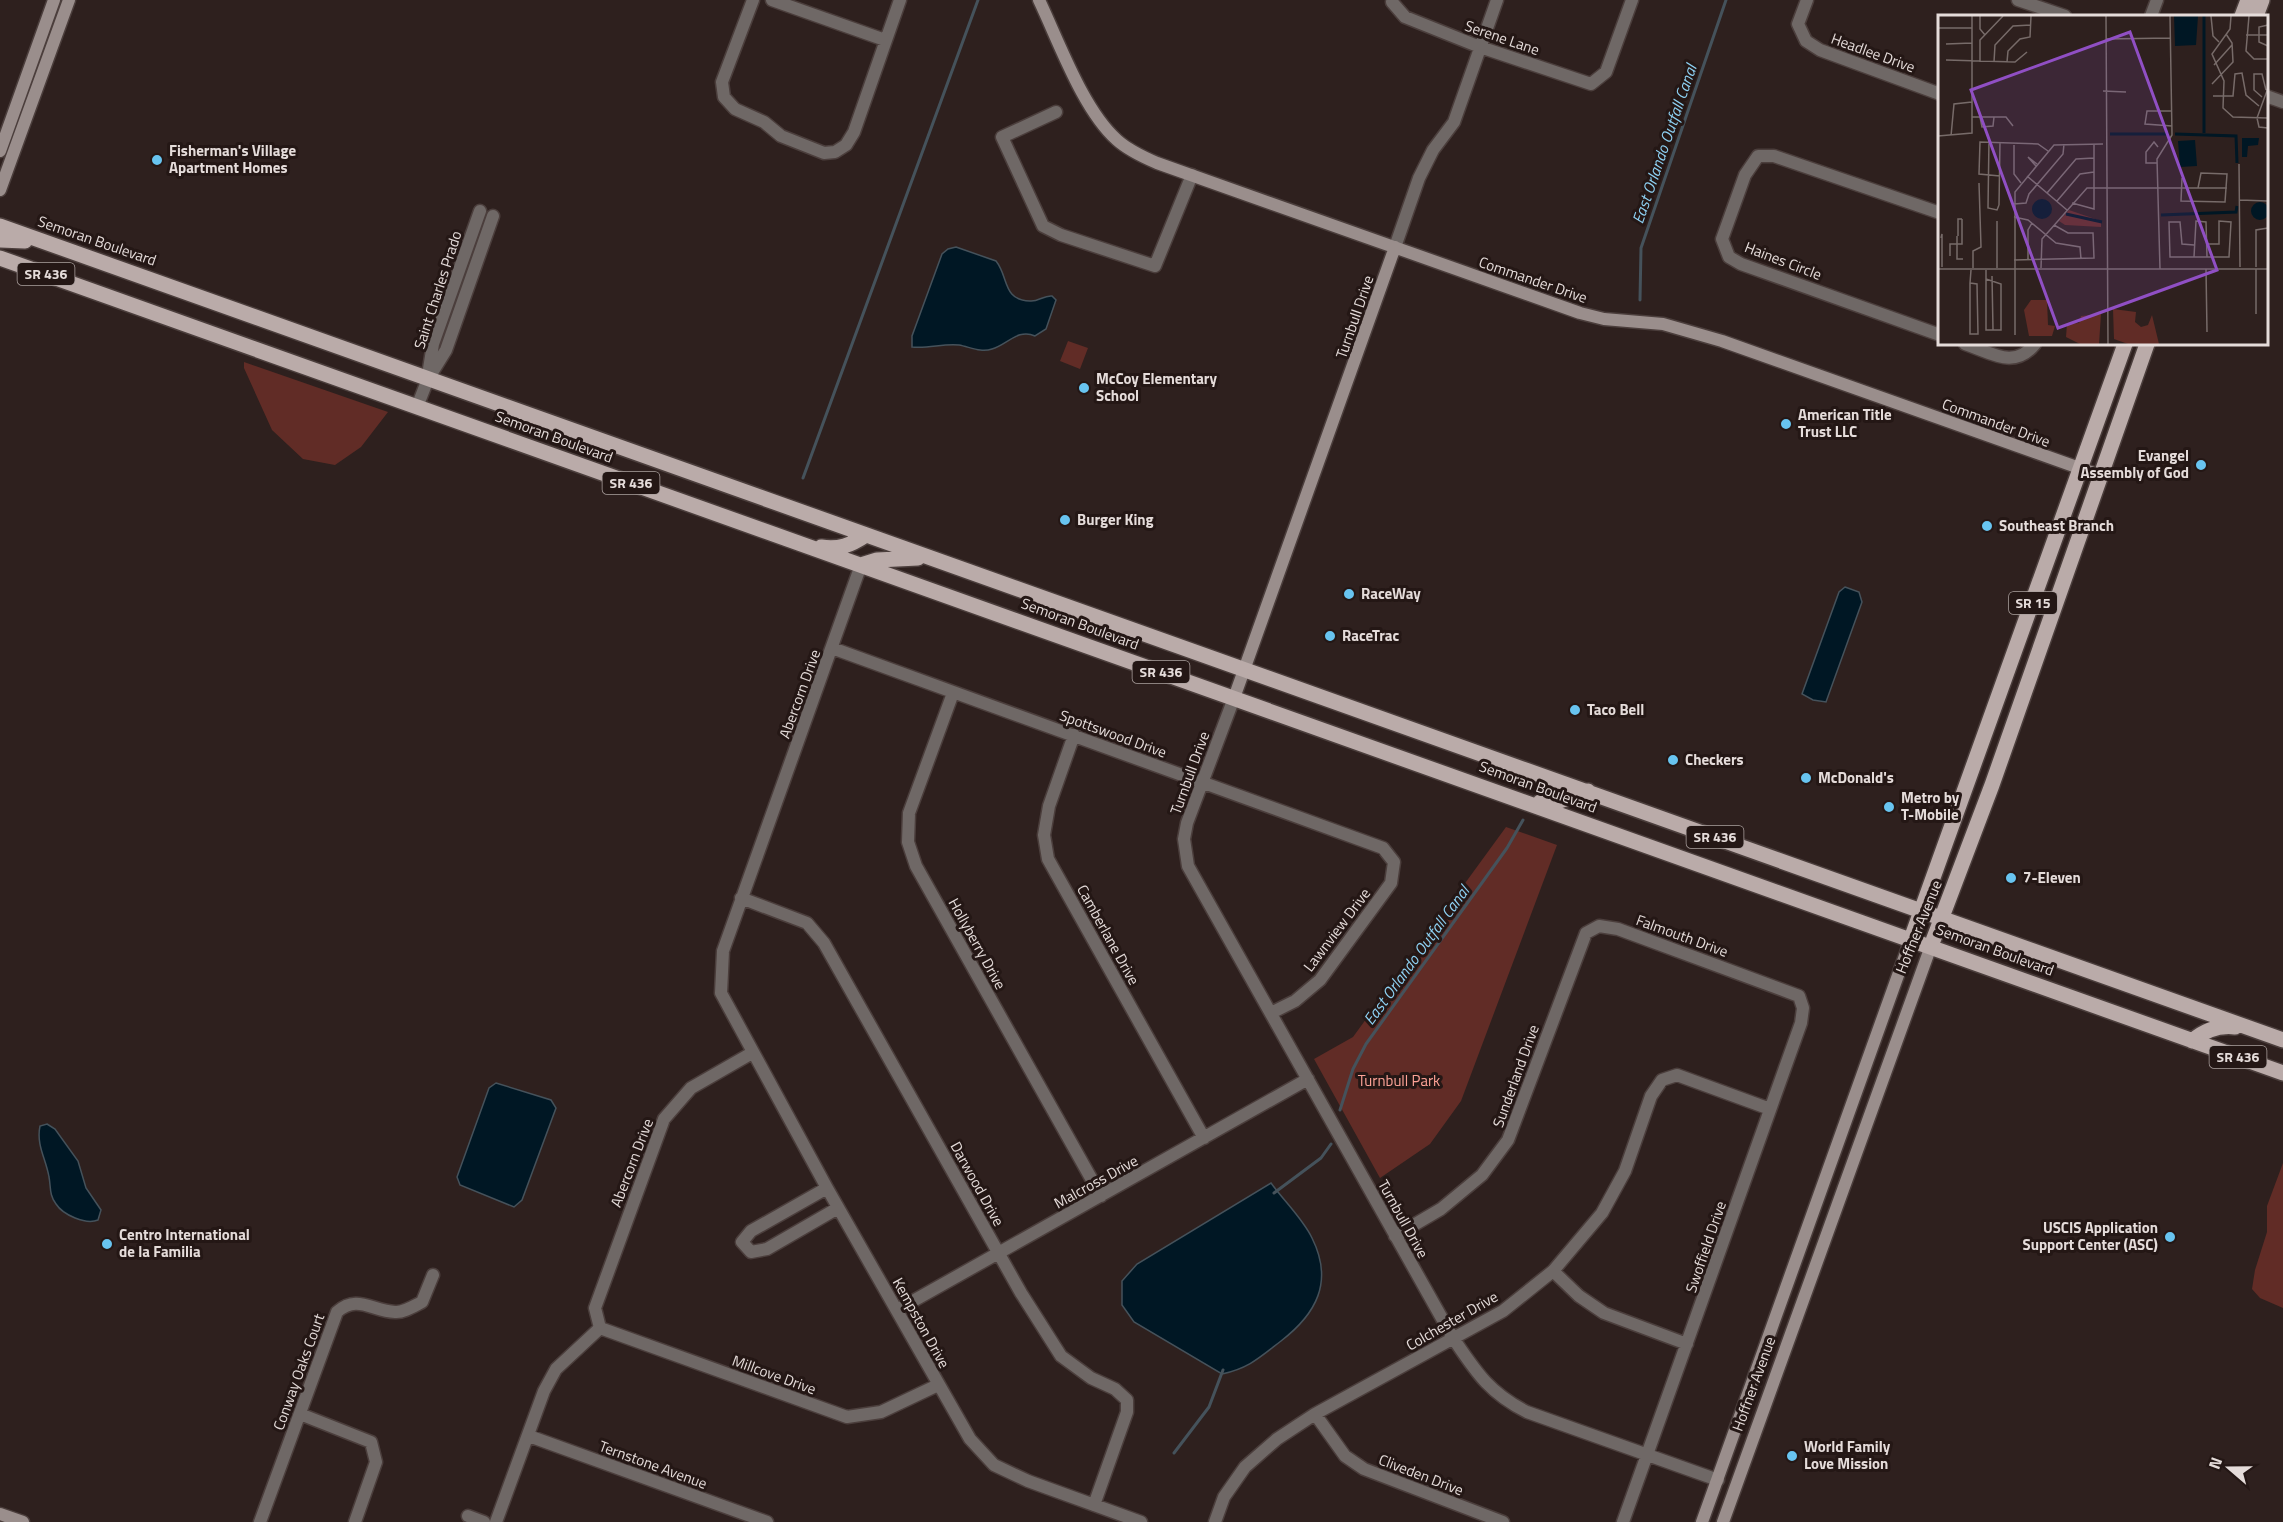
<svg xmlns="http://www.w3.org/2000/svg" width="2283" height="1522" viewBox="0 0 2283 1522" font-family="'Titillium Web',sans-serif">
  <rect width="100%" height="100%" fill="#2e201e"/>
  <path fill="#612c26" d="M1068,341L1088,348L1080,369L1060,361Z
    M244,362L388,412L361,447L335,465L303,459L272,430L244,368Z
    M1506,827L1557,845L1461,1101L1430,1144L1380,1178L1314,1059L1353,1037Z
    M2283,1163V1308L2260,1298L2252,1289L2255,1270L2267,1232V1206Z"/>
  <path fill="#001724" stroke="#45525b" stroke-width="1.5" d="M956,247L996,261C1009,277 1002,300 1030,301C1038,302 1044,295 1052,296L1056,300L1046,329L1035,336C1018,328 1007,345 992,349C981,353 970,347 959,345C944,343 928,349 912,347V336L942,254L948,249Z
    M1845,587L1859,592L1862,602L1826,702L1813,700L1802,694L1839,592Z
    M496,1083L551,1100L556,1108L522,1200L514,1207L460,1185L457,1177L489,1088Z
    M47,1124L55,1129L78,1161L86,1188L101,1210L98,1220C86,1225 63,1215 56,1204C49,1195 51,1187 49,1177C46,1159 36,1145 40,1126Z
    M1271,1183C1284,1201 1303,1219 1312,1238C1334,1282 1316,1314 1281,1341C1259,1358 1249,1368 1222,1374L1134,1322L1122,1305V1281L1137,1264Z"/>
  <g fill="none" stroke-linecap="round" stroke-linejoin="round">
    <path stroke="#45525b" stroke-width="3" d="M1640,300L1641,248L1726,0
      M803,478L978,0
      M1340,1110L1353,1069L1366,1044L1507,848L1523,820
      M1274,1193L1321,1158L1331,1144
      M1174,1453L1209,1407L1223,1370"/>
    <g stroke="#4b3e3c" stroke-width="15">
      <path id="street" d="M753,0L722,82L724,97L735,109L764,122L781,136L824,153L835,152L846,145L854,132L900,0
        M772,0L885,40
        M1807,0L1798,24L1806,41L1820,50L1940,94
        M2018,0L2065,16
        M1392,2L1405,17L1480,47L1591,84L1606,72L1632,0
        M2151,16L2157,0
        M2266,96L2283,102
        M1056,112L1002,137L1043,226L1061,235L1155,266L1192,175
        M1940,213L1774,156H1758L1745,175L1722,239L1729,257L1741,264L1940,335
        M1395,247L1419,178L1433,150L1454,122L1497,0
        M1965,344C1992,353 2014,370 2035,344
        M428,375L433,344L480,211
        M417,407L428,379L446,350L493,216
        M861,565L723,951L721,993L827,1188L970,1439L994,1465L1028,1481L1141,1522
        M832,648L1383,848L1394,862L1391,883L1320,980L1295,1001L1271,1013
        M953,693L909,813L908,842L916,866L1101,1196
        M1234,698L1187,823L1184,839L1188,866L1453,1338C1476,1372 1489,1393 1527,1412L1718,1480
        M1074,735L1049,806L1044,835L1048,859L1204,1138
        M741,898L807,923L824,943L1021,1293L1061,1356L1091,1378L1115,1389L1127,1400V1412L1094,1505
        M827,1188L751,1231L742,1242L751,1252L767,1249L838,1208
        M1395,1236L1441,1209L1482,1175L1508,1140L1586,933L1599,926L1618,929L1799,996L1803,1008L1801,1023L1623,1522
        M1553,1271L1579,1296L1604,1313L1687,1344
        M897,1310L1308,1079
        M600,1328L847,1417L881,1412L938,1385
        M600,1328L595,1308L664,1119L691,1088L752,1053
        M300,1414L371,1442L376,1462L355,1522
        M1315,1414L1345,1456L1364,1469L1503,1522
        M529,1436L767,1522
        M468,1516L484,1522
        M260,1522L337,1312C357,1294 372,1311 395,1312C403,1313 414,1306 422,1302L433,1275
        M496,1522L544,1391L556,1369L600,1328
        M1215,1522L1224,1497L1245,1467L1277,1439L1315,1414L1503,1311L1553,1271L1602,1213L1625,1171L1651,1096L1662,1080L1677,1075L1770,1109"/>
    </g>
    <g stroke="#4b3e3c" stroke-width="15">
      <path id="secondary" d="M1039,0C1059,42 1083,110 1117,140C1128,150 1143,157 1157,163L1580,313L1604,319L1663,324L1722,341L2099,475
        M0,151L54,0
        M0,190L69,0
        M1234,698L1395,247
        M0,1514L23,1522
        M1702,1522L1911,939
        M1723,1522L1931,946"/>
    </g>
    <g stroke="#4b3e3c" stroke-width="18">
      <path id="primary" d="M2242,16L2248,0
        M2256,16L2262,0
        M0,226L2283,1040
        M0,240L25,241
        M0,258L2283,1073
        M821,547C839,550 851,545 866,535
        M861,565L877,560L918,558
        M1540,802H1557L1588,791
        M1911,939L2125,344
        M1931,946L1992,785L2147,344
        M2192,1041C2205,1030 2218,1025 2235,1027"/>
    </g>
    <use href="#street" stroke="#6f6866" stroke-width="12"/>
    <use href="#secondary" stroke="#9a8e8c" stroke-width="12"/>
    <use href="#primary" stroke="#baaba9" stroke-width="15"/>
  </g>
  <g fill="#68c4f0" stroke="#241715" stroke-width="2">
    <circle cx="157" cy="160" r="6"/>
    <circle cx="1084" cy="388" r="6"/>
    <circle cx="1786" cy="424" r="6"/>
    <circle cx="2201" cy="465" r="6"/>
    <circle cx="1065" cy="520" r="6"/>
    <circle cx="1987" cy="526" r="6"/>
    <circle cx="1349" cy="594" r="6"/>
    <circle cx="1330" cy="636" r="6"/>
    <circle cx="1575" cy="710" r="6"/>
    <circle cx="1673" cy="760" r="6"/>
    <circle cx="1806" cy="778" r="6"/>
    <circle cx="1889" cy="807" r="6"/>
    <circle cx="2011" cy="878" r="6"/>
    <circle cx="2170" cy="1237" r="6"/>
    <circle cx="107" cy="1244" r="6"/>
    <circle cx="1792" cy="1456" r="6"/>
  </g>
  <g text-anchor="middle" stroke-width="6" stroke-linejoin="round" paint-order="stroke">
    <g fill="#241715" stroke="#aba19f" stroke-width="1.5">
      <rect x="17.5" y="263" width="57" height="22" rx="4.5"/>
      <rect x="602.5" y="472" width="57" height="22" rx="4.5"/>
      <rect x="2009" y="592" width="48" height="22" rx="4.5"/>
      <rect x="1132.5" y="661" width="57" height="22" rx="4.5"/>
      <rect x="1686.5" y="826" width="57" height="22" rx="4.5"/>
      <rect x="2209.5" y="1046" width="57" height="22" rx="4.5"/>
    </g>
    <g font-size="14" font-weight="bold" fill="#e5dcda">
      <text x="46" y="279">SR 436</text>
      <text x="631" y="488">SR 436</text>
      <text x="2033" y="608">SR 15</text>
      <text x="1161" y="677">SR 436</text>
      <text x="1715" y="842">SR 436</text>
      <text x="2238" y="1062">SR 436</text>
    </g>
    <g font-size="15" fill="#e5dcda" stroke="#241715">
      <text transform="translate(1502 38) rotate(19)" y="5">Serene Lane</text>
      <text transform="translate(1873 53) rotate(20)" y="5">Headlee Drive</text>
      <text transform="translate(97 241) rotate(19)" y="5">Semoran Boulevard</text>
      <text transform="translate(1783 261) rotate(21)" y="5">Haines Circle</text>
      <text transform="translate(1533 280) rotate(19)" y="5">Commander Drive</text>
      <text transform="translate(438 290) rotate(-72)" y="5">Saint Charles Prado</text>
      <text transform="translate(1355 317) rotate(-71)" y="5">Turnbull Drive</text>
      <text transform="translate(1996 423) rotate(20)" y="5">Commander Drive</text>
      <text transform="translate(554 437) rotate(20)" y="5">Semoran Boulevard</text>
      <text transform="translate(1080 624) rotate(20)" y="5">Semoran Boulevard</text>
      <text transform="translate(800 694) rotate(-70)" y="5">Abercorn Drive</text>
      <text transform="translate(1113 734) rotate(20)" y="5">Spottswood Drive</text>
      <text transform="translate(1190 773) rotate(-70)" y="5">Turnbull Drive</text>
      <text transform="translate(1538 787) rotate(20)" y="5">Semoran Boulevard</text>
      <text transform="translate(1919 927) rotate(-68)" y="5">Hoffner Avenue</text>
      <text transform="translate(1337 930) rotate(-53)" y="5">Lawnview Drive</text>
      <text transform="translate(1108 935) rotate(61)" y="5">Camberlane Drive</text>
      <text transform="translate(1682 936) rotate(20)" y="5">Falmouth Drive</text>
      <text transform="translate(977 944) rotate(61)" y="5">Hollyberry Drive</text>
      <text transform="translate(1995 950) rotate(20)" y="5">Semoran Boulevard</text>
      <text transform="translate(1516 1076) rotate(-70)" y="5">Sunderland Drive</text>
      <text transform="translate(632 1163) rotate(-69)" y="5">Abercorn Drive</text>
      <text transform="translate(1096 1182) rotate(-29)" y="5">Malcross Drive</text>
      <text transform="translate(977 1184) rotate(61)" y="5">Darwood Drive</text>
      <text transform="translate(1403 1219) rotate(61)" y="5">Turnbull Drive</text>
      <text transform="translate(1706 1247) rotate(-71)" y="5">Swoffield Drive</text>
      <text transform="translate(1452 1321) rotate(-30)" y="5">Colchester Drive</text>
      <text transform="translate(921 1323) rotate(61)" y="5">Kempston Drive</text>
      <text transform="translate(299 1372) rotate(-70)" y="5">Conway Oaks Court</text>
      <text transform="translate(774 1375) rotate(20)" y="5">Millcove Drive</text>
      <text transform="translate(1754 1384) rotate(-70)" y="5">Hoffner Avenue</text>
      <text transform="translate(653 1465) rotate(20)" y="5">Ternstone Avenue</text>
      <text transform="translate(1421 1475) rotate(21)" y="5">Cliveden Drive</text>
    </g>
    <g font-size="15" font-weight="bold" fill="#e5dcda" stroke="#241715" text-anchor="start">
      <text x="169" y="156">Fisherman's Village<tspan x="169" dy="17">Apartment Homes</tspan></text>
      <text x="1096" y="384">McCoy Elementary<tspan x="1096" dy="17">School</tspan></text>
      <text x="1798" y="420">American Title<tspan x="1798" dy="17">Trust LLC</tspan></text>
      <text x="2189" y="461" text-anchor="end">Evangel<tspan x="2189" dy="17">Assembly of God</tspan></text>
      <text x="1077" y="525">Burger King</text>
      <text x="1999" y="531">Southeast Branch</text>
      <text x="1361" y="599">RaceWay</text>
      <text x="1342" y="641">RaceTrac</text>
      <text x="1587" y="715">Taco Bell</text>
      <text x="1685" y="765">Checkers</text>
      <text x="1818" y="783">McDonald's</text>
      <text x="1901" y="803">Metro by<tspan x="1901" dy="17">T-Mobile</tspan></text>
      <text x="2023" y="883">7-Eleven</text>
      <text x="2158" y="1233" text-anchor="end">USCIS Application<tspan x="2158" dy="17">Support Center (ASC)</tspan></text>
      <text x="119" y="1240">Centro International<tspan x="119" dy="17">de la Familia</tspan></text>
      <text x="1804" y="1452">World Family<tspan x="1804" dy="17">Love Mission</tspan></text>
    </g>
    <g font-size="15" fill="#fea397" stroke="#241715">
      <text x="1399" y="1086">Turnbull Park</text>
    </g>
    <g font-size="16" font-style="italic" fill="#8ed1f3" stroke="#241715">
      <text transform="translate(1664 144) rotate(-71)" y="6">East Orlando Outfall Canal</text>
      <text transform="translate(1416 955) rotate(-54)" y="6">East Orlando Outfall Canal</text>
    </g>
  </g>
  <g transform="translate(1938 15)">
    <rect width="330" height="330" fill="#2e201e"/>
    <path d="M131,195L163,206V212L127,210L121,206ZM93,285H109L110,310L117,311L114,321H91L86,295ZM175,294L198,297L197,307L203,312L210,310L214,300L221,329H190L176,324ZM163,299L161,329H142L128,322L129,309L141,308L143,301Z" fill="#612c26"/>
    <path d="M236,1H260L258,30L237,31ZM304,123H321L320,130L310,131L309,142H304ZM257,125L259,151L242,152L240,126ZM94 194a10 10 0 1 1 20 0a10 10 0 1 1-20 0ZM313 196a9 9 0 1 1 18 0a9 9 0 1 1-18 0Z" fill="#001724"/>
    <path fill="none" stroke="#001724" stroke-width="3" d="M266,1V118M172,119H231M237,119L298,121L299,148M128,199L164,207M223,200L298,197L299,191"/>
    <path fill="none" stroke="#776b69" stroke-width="1.5" d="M42,1V14L47,20M168,1L170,329M273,1L275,21L281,27M293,1L292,14L274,39L286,66L285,93L295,102L330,103M311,1L308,36L316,44H330M330,10L321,12V27L330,31M0,13H34M308,20H330M168,24L232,23M8,29L34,28M8,45L77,47L89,37M42,47V25L65,1M56,47L57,30L75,11L93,10M69,47L70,36L82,24L92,22L93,1M276,50L294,30M274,69L295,47L294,28L288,19M330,73L319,103L321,112L330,113M165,76L188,77M275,81H295L297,59L304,58L308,80L321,91M324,82L316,75V59H324L328,75M234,96H209L207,109L234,111M34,102H68L75,111M42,102L44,112L55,111L56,102M0,121L34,118V1M13,121L16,89L34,87M51,124L50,193L59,195L61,190M76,130V159L83,168M219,148H208V137L216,127L220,132M301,149L302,252M98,151L90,142L99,149M62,161L41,159L42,127L100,129L110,136M89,161L129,195M244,163L243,186L287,187L289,159L263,158L260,173M109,178L138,144L156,143M302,185L330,186M119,186L142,159L156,157M134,188L156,194V129M76,189L88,188L91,179L125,139L126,129M61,190L62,127M76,202L90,205L118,228L142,232L143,244M59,206V253M19,221V244H25M20,221V204H24M3,223L4,219V252M256,230L244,229L242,207H231L232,242H291L293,207L281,206V229H268M12,241V229H24V204M256,242L258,206L268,207L269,242M90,244V215L94,208M76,245L156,243L155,218H130L116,210M318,252V215L330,213M35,253V236L43,232L41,168M103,253L104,224L149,173H289M0,254H330M222,254L219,144L234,120L232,1M268,254L269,317M318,254V299M54,261L55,315M48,264L63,269V315H48V255M32,268L39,269L40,319H32V268L33,255M77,320V177L116,130L165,129"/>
    <path fill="#904fc4" fill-opacity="0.15" stroke="#904fc4" stroke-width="3" d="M192,17L279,255L120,313L33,75Z"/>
    <rect width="330" height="330" fill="none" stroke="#e5dcda" stroke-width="3"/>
  </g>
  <g transform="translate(2229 1468) rotate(290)" stroke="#241715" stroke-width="4.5" paint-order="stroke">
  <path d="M0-4.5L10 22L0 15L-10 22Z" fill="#e5dcda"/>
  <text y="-9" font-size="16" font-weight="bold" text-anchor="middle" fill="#e5dcda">N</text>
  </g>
</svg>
